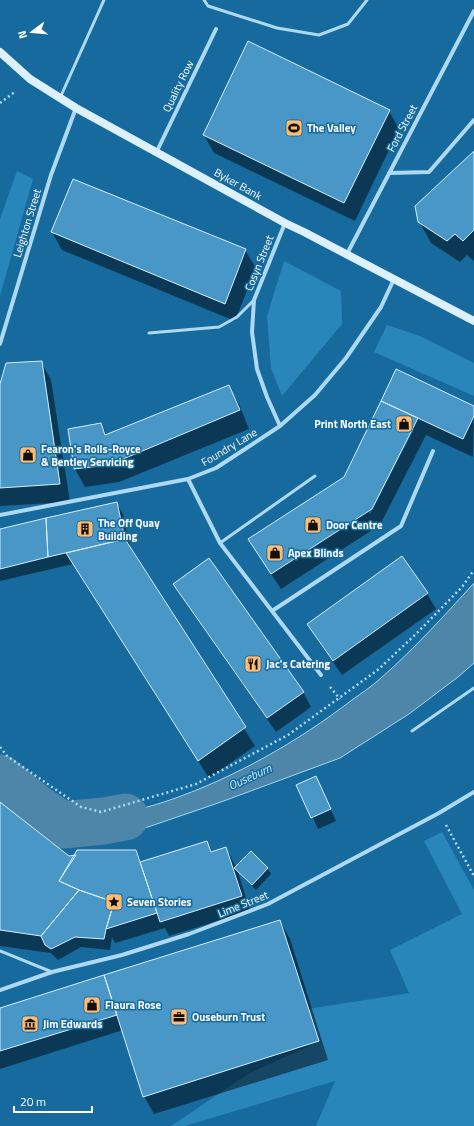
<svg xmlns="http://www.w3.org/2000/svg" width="474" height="1126" viewBox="0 0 474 1126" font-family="'Titillium Web',sans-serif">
  <rect width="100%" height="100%" fill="#166a9d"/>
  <path fill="#2986bb" d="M17,171L33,179L0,296V219Z
    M284,261L341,291L342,324L282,396L271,368L267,316Z
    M387,325L420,336L474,363V396L374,352Z
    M442,832L474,890V1126H316L335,1081L185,1126H171L248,1074L318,1042L308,1009L409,993L390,950L462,914L424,841Z"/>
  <path fill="#4d86a8" stroke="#a0d7f5" d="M474,583V663L458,677L409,714L340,758L221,802L148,827L92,834L62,825C98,819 135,812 170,800C236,777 297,742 352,700C362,693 372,686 381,678C414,649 444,616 474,583Z"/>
  <path fill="#0007" fill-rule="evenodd" d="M389,111L399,129L355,221L214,153L204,135Z
    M474,153V261L467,255L460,262L431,243L419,221Z
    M52,232L245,250L256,268L235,321L62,250Z
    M41,362L51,380L70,502L0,506V387Z
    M228,386L239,404L249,429L119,482L85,487L75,469L101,424L107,435Z
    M382,401L474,407L473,457L426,435L380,525L281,589L258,554L345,478ZM412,429H414L370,514L369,513Z
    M117,504L123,514L131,550L255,746L209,778L73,564L0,581V530Z
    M402,558L427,594L436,609L342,675L317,639L308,624Z
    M174,584L303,692L311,707L276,732L183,599Z
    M316,777L336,821L318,829L298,785Z
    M0,803L68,857L135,851L142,863L207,842L213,853L226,848L236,867L251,852L268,869L271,874L256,890L238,872L250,911L169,936L165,928L115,943L112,937L110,950L81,947L58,960L51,953L0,946Z
    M280,921L290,939L328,1060L154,1114L144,1096L123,1030L0,1069V1009Z"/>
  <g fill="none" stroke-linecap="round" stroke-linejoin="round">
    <path stroke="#4d86a8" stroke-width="47" d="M0,778L36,808L62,825L104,821L125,817"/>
  </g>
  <path fill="#4897c7" stroke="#d5eefd" d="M248,41L390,110L344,203L203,135Z
    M474,151V230L463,241L455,234L447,241L418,222L415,206Z
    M73,179L246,249L225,304L51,232Z
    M42,361L60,484L0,488V384L6,363Z
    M396,369L474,406V416L463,439L381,401Z
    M229,385L240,410L109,465L74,469L68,429L101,423L105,435Z
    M381,401L418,418L372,509L271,574L248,539L344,477Z
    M117,502L125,539L48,557L46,518Z
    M46,518L48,557L0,569V529Z
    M125,539L246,727L198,761L66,553Z
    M402,556L428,593L333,661L307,624Z
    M209,558L304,692L267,718L173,584Z
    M316,776L331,809L311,818L296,785Z
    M0,802L69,856L76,855L59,881L79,890L41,936L0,930Z
    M207,841L211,852L226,847L242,896L160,922L140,862Z
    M77,850H136L157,913L106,929L114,902L79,890L59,881Z
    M251,851L268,868L252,885L234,868Z
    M79,890L114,902L106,929L104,939L75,937L51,949L45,945L41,936Z
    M280,920L319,1041L143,1097L104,975Z
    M104,975L117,1015L0,1051V1008Z"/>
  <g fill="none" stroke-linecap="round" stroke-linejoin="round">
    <path stroke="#add9f3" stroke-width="2.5" stroke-dasharray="2 3" stroke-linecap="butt" d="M0,103L16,91
      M330,687L340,699
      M0,747L7,756L81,807L101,812L196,784L288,735L379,669L418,632L462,587L474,570
      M446,825L474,876"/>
    <path stroke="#add9f3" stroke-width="3" d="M204,0L208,6L277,28L319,35L348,24L367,0
      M60,98L104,0
      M149,333L219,327L237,317L254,300
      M220,543L315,476
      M412,731L474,688
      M0,951L52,972"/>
    <path stroke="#add9f3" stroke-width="4" d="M157,151L216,29
      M389,173L429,172L474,120
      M347,254L474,11
      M0,344L51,175L76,108
      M280,426L267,397L257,369L252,332L254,300L285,223
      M188,479L220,543L321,675
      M0,515L188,479L216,468L242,451L280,426L315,395L346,358L381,307L394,279
      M272,611L401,526L433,451
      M0,990L52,972L122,955L189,934L268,904L439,813L474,792"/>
    <path stroke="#ddf0fd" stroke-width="8" d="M0,52L30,79L76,108L285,223L304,232L474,321"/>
  </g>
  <defs>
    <g id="stadium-square" transform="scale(0.9)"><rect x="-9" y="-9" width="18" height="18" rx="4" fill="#ffbb6f" stroke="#166a9d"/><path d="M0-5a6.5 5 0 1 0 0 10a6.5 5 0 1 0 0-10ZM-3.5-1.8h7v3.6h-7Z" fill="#111"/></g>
    <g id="shop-square" transform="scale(0.9)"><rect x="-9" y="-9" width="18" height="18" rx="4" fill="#ffbb6f" stroke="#166a9d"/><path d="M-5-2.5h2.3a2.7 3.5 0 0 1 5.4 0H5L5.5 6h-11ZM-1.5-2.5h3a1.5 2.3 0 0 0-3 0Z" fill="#111"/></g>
    <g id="building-square" transform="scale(0.9)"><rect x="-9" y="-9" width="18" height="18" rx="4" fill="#ffbb6f" stroke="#166a9d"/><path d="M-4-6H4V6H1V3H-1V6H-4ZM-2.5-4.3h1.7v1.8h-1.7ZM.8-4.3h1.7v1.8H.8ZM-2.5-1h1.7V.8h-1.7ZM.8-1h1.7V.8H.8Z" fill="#111"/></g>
    <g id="restaurant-square" transform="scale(0.9)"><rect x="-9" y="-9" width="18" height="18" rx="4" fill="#ffbb6f" stroke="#166a9d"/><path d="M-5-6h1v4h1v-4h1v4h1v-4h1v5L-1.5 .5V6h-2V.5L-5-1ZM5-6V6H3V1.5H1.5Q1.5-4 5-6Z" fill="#111"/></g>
    <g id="sight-square" transform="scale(0.9)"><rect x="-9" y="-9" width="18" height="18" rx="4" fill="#ffbb6f" stroke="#166a9d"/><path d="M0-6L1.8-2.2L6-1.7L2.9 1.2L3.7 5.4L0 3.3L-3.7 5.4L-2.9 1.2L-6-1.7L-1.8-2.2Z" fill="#111"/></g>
    <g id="office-square" transform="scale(0.9)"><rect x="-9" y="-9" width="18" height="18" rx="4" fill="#ffbb6f" stroke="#166a9d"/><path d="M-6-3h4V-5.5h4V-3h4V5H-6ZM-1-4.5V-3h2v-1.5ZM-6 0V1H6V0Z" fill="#111"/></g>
    <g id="museum-square" transform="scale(0.9)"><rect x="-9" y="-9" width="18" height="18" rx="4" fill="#ffbb6f" stroke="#166a9d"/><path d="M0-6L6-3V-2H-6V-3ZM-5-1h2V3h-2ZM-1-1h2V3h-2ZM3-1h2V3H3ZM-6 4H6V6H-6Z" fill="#111"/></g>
  </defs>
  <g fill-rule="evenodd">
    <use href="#stadium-square" x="294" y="128"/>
    <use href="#shop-square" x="404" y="424"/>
    <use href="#shop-square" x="28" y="455"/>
    <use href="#shop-square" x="313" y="525"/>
    <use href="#building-square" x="85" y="529"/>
    <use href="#shop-square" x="275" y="553"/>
    <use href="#restaurant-square" x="253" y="664"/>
    <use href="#sight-square" x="114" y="902"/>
    <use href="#shop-square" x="92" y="1005"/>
    <use href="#office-square" x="179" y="1017"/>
    <use href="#museum-square" x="30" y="1024"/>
  </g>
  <g text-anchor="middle" stroke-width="3" stroke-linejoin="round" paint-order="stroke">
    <g font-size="11" fill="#fff" stroke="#166a9d">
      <text transform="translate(178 86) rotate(-64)" y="4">Quality Row</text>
      <text transform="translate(402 128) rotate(-62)" y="4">Ford Street</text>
      <text transform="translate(238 184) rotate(29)" y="4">Byker Bank</text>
      <text transform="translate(27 223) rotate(-73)" y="4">Leighton Street</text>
      <text transform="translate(259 263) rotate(-68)" y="4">Cosyn Street</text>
      <text transform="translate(229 447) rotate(-31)" y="4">Foundry Lane</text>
      <text transform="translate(243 904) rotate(-22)" y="4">Lime Street</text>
    </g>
    <g font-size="11" font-weight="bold" fill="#fff" stroke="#166a9d" text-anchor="start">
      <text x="307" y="132">The Valley</text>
      <text x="391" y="428" text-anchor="end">Print North East</text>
      <text x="41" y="453">Fearon's Rolls-Royce<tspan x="41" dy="13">&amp; Bentley Servicing</tspan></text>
      <text x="98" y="527">The Off Quay<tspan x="98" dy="13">Building</tspan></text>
      <text x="326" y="529">Door Centre</text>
      <text x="288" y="557">Apex Blinds</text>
      <text x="266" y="668">Jac's Catering</text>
      <text x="127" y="906">Seven Stories</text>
      <text x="105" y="1009">Flaura Rose</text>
      <text x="192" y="1021">Ouseburn Trust</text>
      <text x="43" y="1028">Jim Edwards</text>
    </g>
    <g font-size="12" font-style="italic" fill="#c8e8fa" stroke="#166a9d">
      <text transform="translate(250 777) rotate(-25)" y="4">Ouseburn</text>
    </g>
  </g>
  <g transform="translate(32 32) rotate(254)" stroke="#166a9d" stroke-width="3" paint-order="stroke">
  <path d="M0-3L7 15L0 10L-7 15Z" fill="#ffffff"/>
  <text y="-6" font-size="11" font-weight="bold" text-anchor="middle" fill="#ffffff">N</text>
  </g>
  <path d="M14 1106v6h78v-6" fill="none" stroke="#ffffff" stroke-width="2"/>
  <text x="20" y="1106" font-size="12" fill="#ffffff" stroke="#166a9d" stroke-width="3" paint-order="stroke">20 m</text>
</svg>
